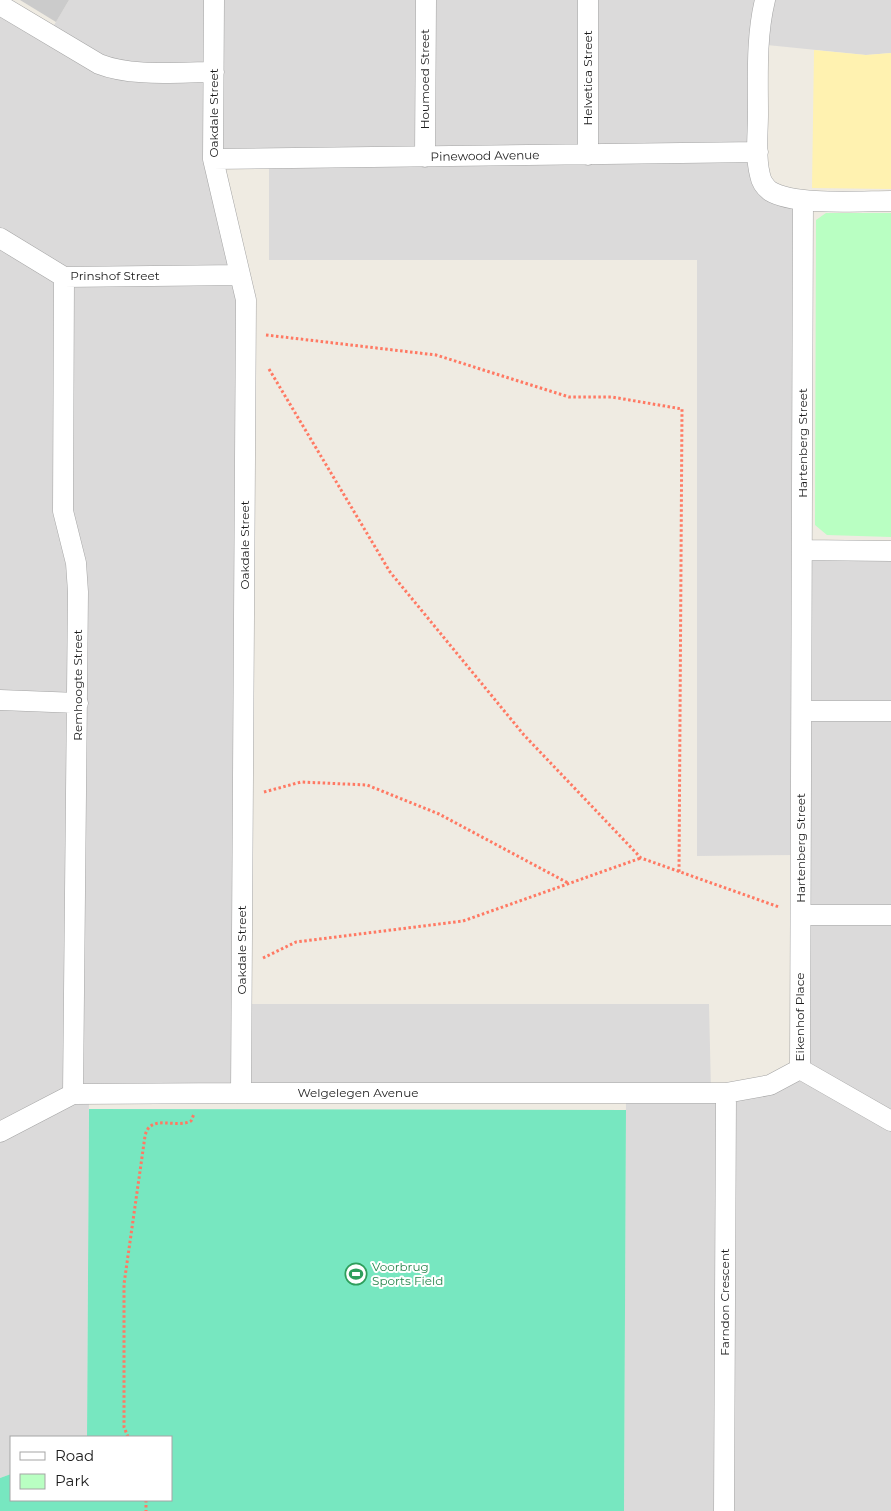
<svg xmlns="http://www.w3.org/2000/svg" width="891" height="1511" viewBox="0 0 891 1511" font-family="Montserrat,sans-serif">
  <rect width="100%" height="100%" fill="#efebe2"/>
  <path fill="#dbdada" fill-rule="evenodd" d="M69,0H891V53L866,55L757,44V176L803,202L801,551L891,552V1511H624L626,1093H89L87,1437H11V1474L0,1478V6L50,32ZM269,160V260H697V856L799,855L798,1068L711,1091L709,1004H243L247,300L215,161Z"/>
  <path fill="#cbcbcb" d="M20,0H69L56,22Z"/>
  <path fill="#fff2b0" d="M814,50L866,55L891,53V189L812,188Z"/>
  <path fill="#b9ffc2" d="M826,213H891V537L827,535L815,525L816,220Z"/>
  <path fill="#77e7c0" d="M89,1109L626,1110L624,1511H0V1478L11,1474V1500H171V1437H87Z"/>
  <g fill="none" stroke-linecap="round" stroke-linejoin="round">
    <g stroke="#a4a4a4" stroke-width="21">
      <path id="street" d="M214,0L213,159L246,300L241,1093
        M765,0C756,37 758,76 758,114C758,134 755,156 760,175C761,181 765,187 770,191C794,206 861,201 891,201
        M0,5L99,64C132,77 178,72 214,72
        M588,155V0
        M425,157L426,0
        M213,159L758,152
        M0,238L64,277L240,275
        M64,277L63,511L76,563L78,592L73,1094
        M802,550L891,551
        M0,700L78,703
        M802,711H891
        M801,915H891
        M800,1069L803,200
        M800,1069L891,1121
        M0,1132L73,1094L241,1093H726L770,1085L800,1069
        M724,1511L726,1093"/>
    </g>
    <path stroke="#ff7963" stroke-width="3" stroke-dasharray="2.5 2.5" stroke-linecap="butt" d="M266,335L436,355L569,397H612L682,409L679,872
      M269,369L390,572L524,735L641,858L779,907
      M264,792L301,782L367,785L439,814L568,883
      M263,958L296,942L463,921L641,858
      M128,1437L124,1427V1284L145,1136C150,1113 176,1129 191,1121L194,1114
      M146,1500V1511"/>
    <use href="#street" stroke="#fff" stroke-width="20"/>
  </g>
  <defs>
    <g id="stadium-ring" transform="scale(1.125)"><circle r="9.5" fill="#fff" stroke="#2e9e5b" stroke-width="1.5"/><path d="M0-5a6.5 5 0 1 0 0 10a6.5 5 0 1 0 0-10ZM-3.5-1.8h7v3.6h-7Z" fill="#2e9e5b"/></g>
  </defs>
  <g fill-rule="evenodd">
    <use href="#stadium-ring" x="356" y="1274"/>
  </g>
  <g text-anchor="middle" stroke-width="4" stroke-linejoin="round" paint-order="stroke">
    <g font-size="12" fill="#1d1d1d" stroke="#fff">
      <text transform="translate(588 78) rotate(-90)" y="4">Helvetica Street</text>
      <text transform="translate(425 79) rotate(-90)" y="4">Houmoed Street</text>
      <text transform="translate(214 113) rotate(-90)" y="4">Oakdale Street</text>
      <text transform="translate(485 156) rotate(-1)" y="4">Pinewood Avenue</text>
      <text x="115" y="280">Prinshof Street</text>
      <text transform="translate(803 443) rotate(-90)" y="4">Hartenberg Street</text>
      <text transform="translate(245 545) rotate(-90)" y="4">Oakdale Street</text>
      <text transform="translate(78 685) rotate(-90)" y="4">Remhoogte Street</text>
      <text transform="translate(801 848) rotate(-90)" y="4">Hartenberg Street</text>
      <text transform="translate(242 950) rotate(-90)" y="4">Oakdale Street</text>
      <text transform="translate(800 1017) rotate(-90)" y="4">Eikenhof Place</text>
      <text x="358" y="1097">Welgelegen Avenue</text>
      <text transform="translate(725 1302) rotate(-90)" y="4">Farndon Crescent</text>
    </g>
    <g font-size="12" fill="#27864d" stroke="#fff" text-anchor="start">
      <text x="372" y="1271">Voorbrug<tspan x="372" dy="14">Sports Field</tspan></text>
    </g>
  </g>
  <rect x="10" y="1436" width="162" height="65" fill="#ffffff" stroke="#a5a5a5"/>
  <rect x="20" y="1452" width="25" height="8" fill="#ffffff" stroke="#a5a5a5"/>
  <text x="55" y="1461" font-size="15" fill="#1d1d1d">Road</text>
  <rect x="20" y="1474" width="25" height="15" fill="#b9ffc2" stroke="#a5a5a5"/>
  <text x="55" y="1486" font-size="15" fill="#1d1d1d">Park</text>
</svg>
